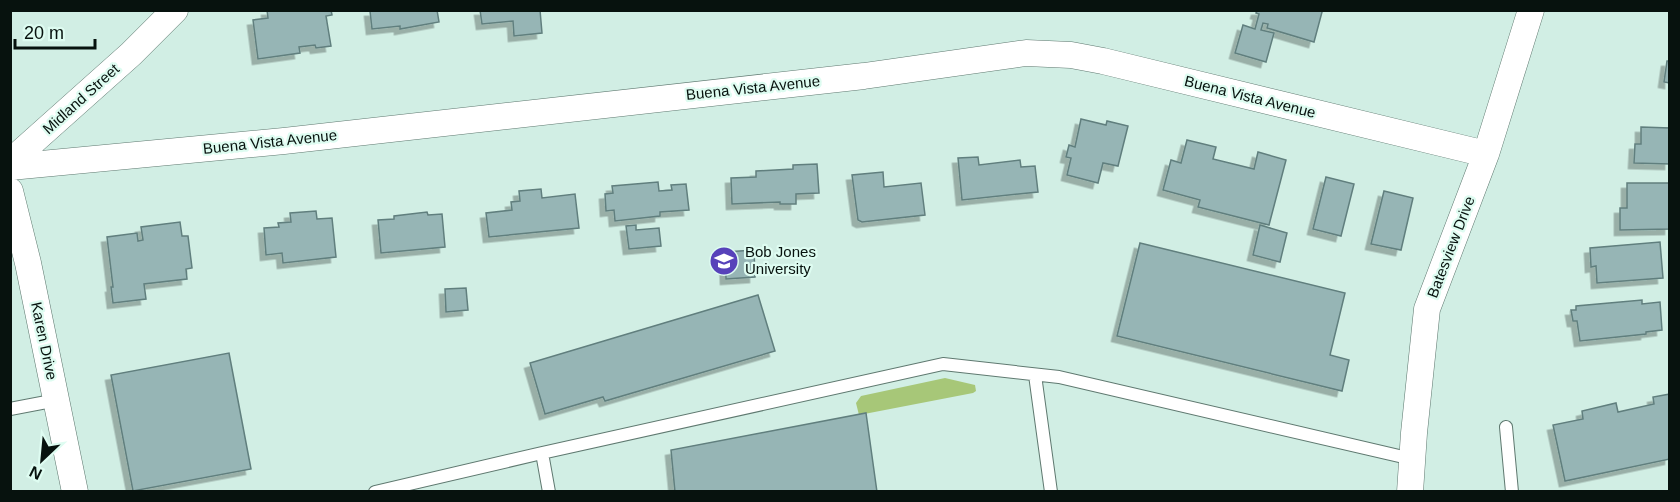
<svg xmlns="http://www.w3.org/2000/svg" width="1680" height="502" viewBox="0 0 1680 502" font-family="Arial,sans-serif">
  <defs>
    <filter id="shadow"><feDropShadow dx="-5.5" dy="5.5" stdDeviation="0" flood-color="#0004"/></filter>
  </defs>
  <rect width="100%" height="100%" fill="#d1eee4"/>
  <path fill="#a7c778" d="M945,378L975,385L976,391L973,393L859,415L856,403L861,396Z"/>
  <path fill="#96b5b5" stroke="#617f7e" stroke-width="1.5" filter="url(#shadow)" d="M267,10H331L332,15L326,16L331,46L316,48L315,45L299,47L300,53L258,59L253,20L268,18Z
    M437,10L439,22L400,29V26L372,29L370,11Z
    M480,10H540L542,33L514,36L513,21L482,24Z
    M1257,10H1321L1322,12L1314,42L1267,28L1268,24L1263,23L1261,30L1274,33L1266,62L1235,53L1243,25L1255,29L1259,14L1256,13Z
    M1667,61H1670V83L1664,82Z
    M1081,119L1106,125L1107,121L1128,126L1118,166L1103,163L1098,183L1067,175L1071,158L1066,157L1069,145L1075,147Z
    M1641,127L1670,128V164L1634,163L1635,144H1641Z
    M1187,140L1216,147L1213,159L1254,169L1258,152L1286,160L1269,225L1198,207L1200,200L1163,190L1171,160L1181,163Z
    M978,157L979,165L1020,160L1021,167L1035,166L1038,192L962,200L958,158Z
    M817,164L819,193L796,194V204H780V202L732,204L731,178L756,177V171L793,169V165Z
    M883,172L884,187L921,183L925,215L862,222L858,220L852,175Z
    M1326,177L1354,184L1341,236L1313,229Z
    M658,182L659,191L672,190L671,185L686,184L689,210L660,212V216L615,221L614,210L606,211L605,194L613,193L612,186Z
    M1627,183H1670V229L1620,230V208H1627Z
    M541,189L542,198L575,194L579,228L489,237L486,213L512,210L511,202L520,201L519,191Z
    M1384,191L1413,198L1401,250L1371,244Z
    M316,211L317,219L332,218L336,257L283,263L282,253L266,255L264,228L279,227L278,223L291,222L290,213Z
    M427,212L428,215L442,214L445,247L381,253L378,220L394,219V216Z
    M180,222L182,236H188L192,268L186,269L187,279L144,284L146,299L113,303L111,287H113L107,237L137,233L138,241L143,240L141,227Z
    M636,225V230L659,228L661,246L629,249L626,226Z
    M1260,225L1287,233L1280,262L1253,255Z
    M1660,242L1663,278L1597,283L1596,266L1591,267L1590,248Z
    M1140,243L1345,293L1330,355L1349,360L1342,391L1117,336Z
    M754,250L755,277L726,279L725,252Z
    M466,288L468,310L446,312L445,289Z
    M758,295L775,351L605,401L603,397L545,414L530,363Z
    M1642,300V304L1660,302L1662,330L1646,332V334L1580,341L1577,321H1573L1571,310H1576V306Z
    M229,353L251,469L133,491L111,375Z
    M1670,394V459L1565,481L1553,425L1583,419L1582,411L1616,403L1618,412L1654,404L1653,397Z
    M866,413L877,492H675L671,450Z"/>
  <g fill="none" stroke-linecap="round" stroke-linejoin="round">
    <g stroke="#5f7970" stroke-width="14">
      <path id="lane" d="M1035,375L1051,492
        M10,409L57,400
        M1506,427L1512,492
        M542,453L943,364L1059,377L1412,459
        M375,492L542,453L549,492"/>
    </g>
    <g stroke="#5f7970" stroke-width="27">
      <path id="street" d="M10,162L131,54L175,10
        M10,167L284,141L864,76L1026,53L1071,55L1103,61L1486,154
        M10,191L28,263L75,492
        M1410,492L1414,433L1427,309L1486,154L1531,10"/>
    </g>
    <use href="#lane" stroke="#fff" stroke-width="12"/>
    <use href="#street" stroke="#fff" stroke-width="26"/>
  </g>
  <defs>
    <g id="university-disc" transform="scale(1.5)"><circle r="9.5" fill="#5742ba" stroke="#defcf1"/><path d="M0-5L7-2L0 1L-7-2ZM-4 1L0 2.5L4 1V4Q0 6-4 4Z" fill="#fff"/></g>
  </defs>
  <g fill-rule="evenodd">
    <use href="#university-disc" x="724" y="261"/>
  </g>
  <g text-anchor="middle" stroke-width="4.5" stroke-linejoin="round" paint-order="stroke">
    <g font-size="15" fill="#07120e" stroke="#defcf1">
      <text transform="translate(753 88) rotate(-6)" y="5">Buena Vista Avenue</text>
      <text transform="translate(1250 97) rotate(14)" y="5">Buena Vista Avenue</text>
      <text transform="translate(81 99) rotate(-42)" y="5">Midland Street</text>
      <text transform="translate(270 142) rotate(-6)" y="5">Buena Vista Avenue</text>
      <text transform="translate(1451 247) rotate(-69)" y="5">Batesview Drive</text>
      <text transform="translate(44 341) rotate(78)" y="5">Karen Drive</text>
    </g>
    <g font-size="15" fill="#07120e" stroke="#defcf1" text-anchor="start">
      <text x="745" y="257">Bob Jones<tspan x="745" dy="17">University</tspan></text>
    </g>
  </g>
  <rect width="1680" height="502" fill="none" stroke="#07120e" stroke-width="24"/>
  <g transform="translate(42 460) rotate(206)" stroke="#defcf1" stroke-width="4.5" paint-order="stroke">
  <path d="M0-4.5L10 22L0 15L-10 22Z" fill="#07120e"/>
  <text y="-9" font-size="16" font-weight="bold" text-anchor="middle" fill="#07120e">N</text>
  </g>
  <path d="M15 39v9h80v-9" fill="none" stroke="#07120e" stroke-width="3"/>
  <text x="24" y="39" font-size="18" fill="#07120e" stroke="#defcf1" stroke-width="4.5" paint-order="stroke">20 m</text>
</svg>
